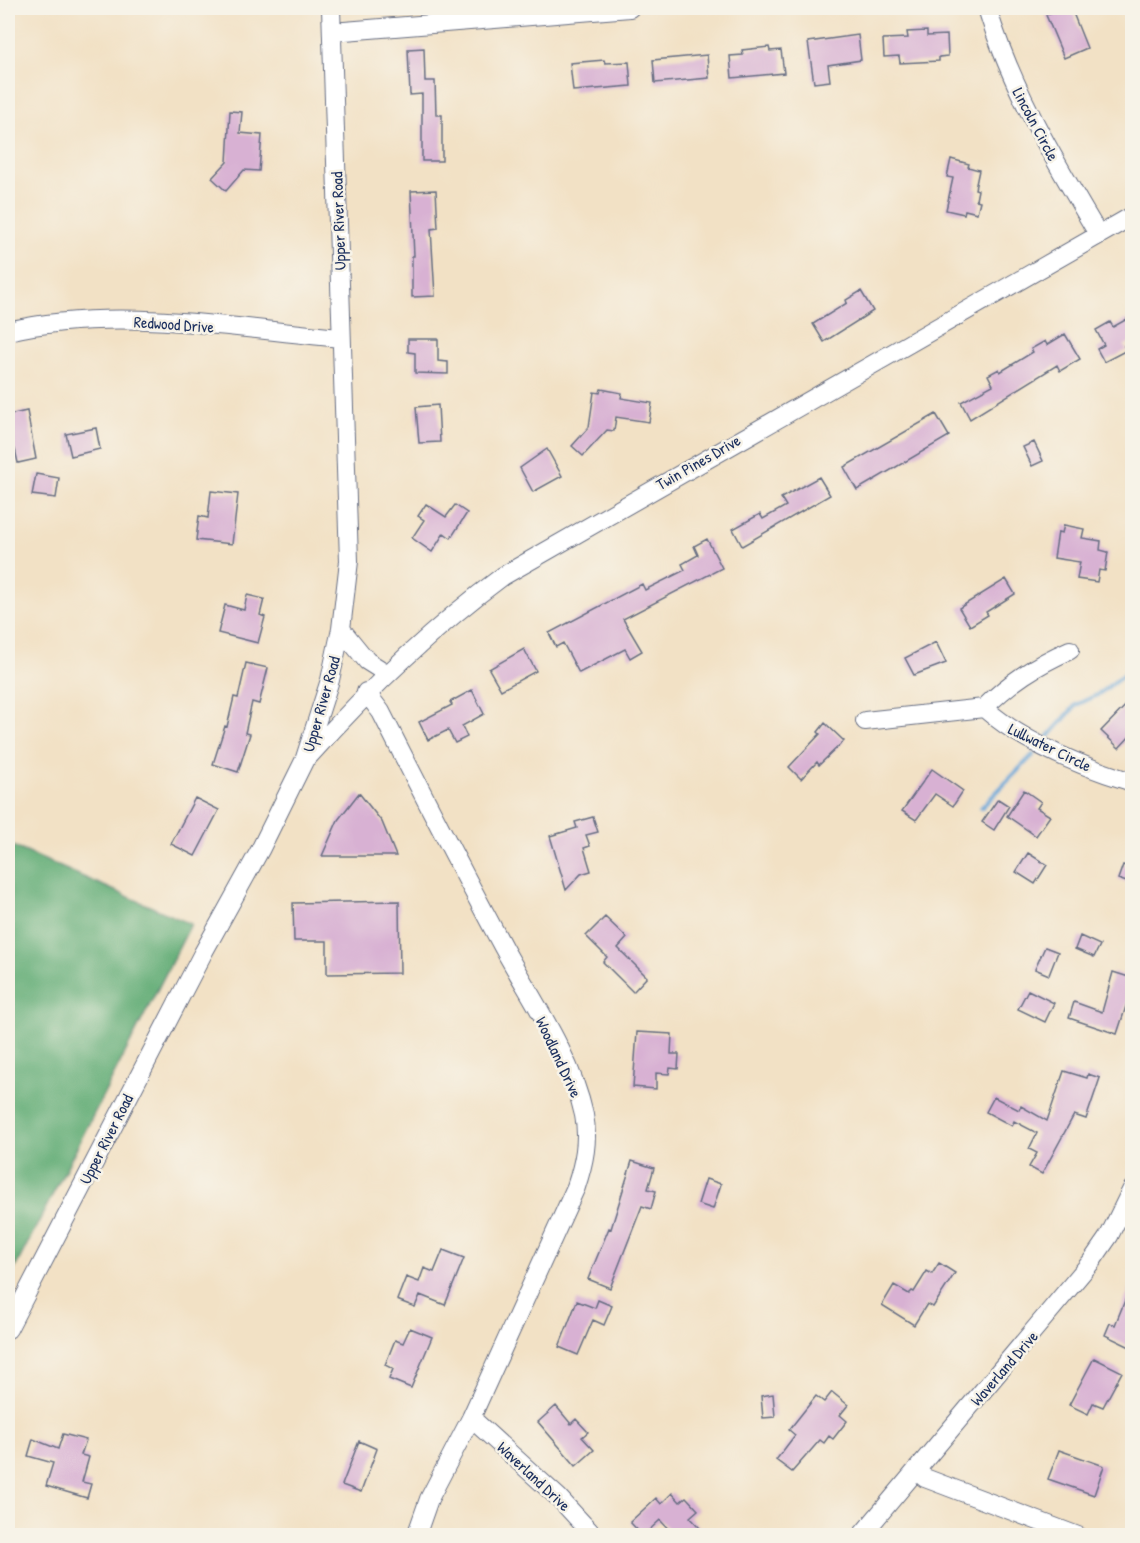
<svg xmlns="http://www.w3.org/2000/svg" width="1140" height="1543" viewBox="0 0 1140 1543" font-family="'Patrick Hand',sans-serif">
  <rect width="100%" height="100%" fill="#f7f3e8"/>
  <filter id="ink" filterUnits="userSpaceOnUse"><feTurbulence type="fractalNoise" baseFrequency=".0167" numOctaves="2"/><feDisplacementMap in="SourceGraphic" scale="12" xChannelSelector="R" yChannelSelector="G"/><feConvolveMatrix kernelMatrix="1 2 1 2 8 2 1 2 1" color-interpolation-filters="sRGB"/></filter>
  <filter id="wash" filterUnits="userSpaceOnUse"><feTurbulence type="fractalNoise" baseFrequency=".008" numOctaves="4" result="noise"/><feDisplacementMap in="SourceGraphic" scale="24" xChannelSelector="R" yChannelSelector="G"/><feGaussianBlur stdDeviation="1.35" result="paint"/><feColorMatrix in="noise" values="0 0 0 0 0 0 0 0 0 0 0 0 0 0 0 0 0 1.4 0 .05"/><feComposite in="paint" operator="in"/></filter>
  <g filter="url(#wash)">
    <rect width="100%" height="100%" fill="#f2e1c5"/>
    <path fill="#61ac75" stroke="#3e6e6a" stroke-width="1.5" d="M8,844L191,924L8,1282Z"/>
    <g fill="none" stroke-linecap="round" stroke-linejoin="round">
      <path stroke="#64a3d6" stroke-width="4.5" d="M1049,736L1076,705L1097,695L1132,669
        M981,808L1033,755"/>
    </g>
    <g id="blocks">
      <path fill="#d8b1d3" d="M1048,8H1071L1087,48L1064,58L1046,15L1050,13Z
        M927,31V36L947,35L948,56L939,57V61L900,63L899,56L884,57L883,39L908,38L907,32Z
        M858,35L861,60L828,65L830,81L814,83L808,42Z
        M769,47L770,51L781,50L784,73L732,78L730,56L743,55L742,50Z
        M424,48L425,81H435L436,115H442V161H422V94L410,95L408,49Z
        M707,55L709,78L655,83L653,60Z
        M604,60L605,63L629,62L631,86L573,91L570,63Z
        M230,111L242,112L240,133L262,135L259,171L244,170L226,191L212,178L227,162Z
        M951,159L969,164L968,167L979,170L975,189L978,190L976,200L980,201L977,213L965,210L964,214L946,210L953,178L947,177Z
        M436,190L438,228L431,229L435,296L412,297V256H414L411,191Z
        M861,291L873,311L824,342L813,324L847,303L846,300Z
        M1127,319L1132,329V341L1124,346L1127,350L1104,362L1097,349L1104,345L1096,330L1110,322L1113,327Z
        M1065,334L1080,359L1060,371L1057,365L970,419L961,402L993,385L988,375L999,369L1000,372L1033,352L1031,349L1045,341L1047,345Z
        M408,339H438V361L448,362V374L415,373V353L408,352Z
        M601,389L622,393L621,398L652,403L649,422L616,417L614,431L607,430L583,456L572,446L589,427L594,392L600,393Z
        M438,405L440,442L419,443L416,407Z
        M27,411L36,459L18,463L15,449L8,450V415Z
        M936,414L949,436L857,490L844,467Z
        M96,428L100,449L71,456L66,434Z
        M1034,442L1043,461L1032,466L1023,447Z
        M547,449L562,476L533,492L520,468Z
        M36,474L59,478L56,498L32,495Z
        M819,477L830,495L742,546L733,529L760,514L763,519L786,506L781,498Z
        M211,491L238,494L232,544L196,540L199,516L208,518Z
        M426,504L446,517L455,505L467,513L451,538L444,533L432,552L412,538L424,520L418,516Z
        M1064,525L1084,529L1082,538L1101,541L1100,550L1108,552L1105,571L1099,570L1097,582L1077,579L1080,562L1054,558L1058,532L1062,533Z
        M707,539L722,568L623,619L642,651L630,658L625,649L579,673L563,643L556,647L549,633L642,584L645,590L685,570L682,564L698,555L694,546Z
        M1006,579L1015,594L986,612L988,615L970,626L959,608Z
        M247,595L264,599L260,615L265,617L258,643L218,633L225,605L244,610Z
        M936,642L946,663L914,675L905,658Z
        M524,649L536,671L501,690L489,669Z
        M246,663L268,668L259,704L252,702L245,733L250,734L238,772L213,764L225,726L227,727L234,697L238,698Z
        M472,690L484,714L462,726L467,737L455,743L448,730L428,740L419,722L452,705L450,702Z
        M1132,699V734L1119,748L1101,731Z
        M825,723L844,741L819,765L817,762L801,779L789,767L820,734L818,732Z
        M932,769L963,791L953,806L935,794L916,820L902,811Z
        M1024,790L1041,802L1037,808L1050,816L1036,836L1007,816Z
        M359,793L382,822L396,856H322L338,820Z
        M195,798L219,810L195,856L171,844Z
        M998,799L1009,806L994,830L982,822Z
        M593,817L598,832L586,835L590,846L584,848L591,871L581,874L566,890L550,836L577,828L575,822Z
        M1028,853L1047,865L1035,884L1016,872Z
        M1123,865L1132,868V884L1118,879Z
        M399,901L400,973L327,974V941H294L293,903Z
        M605,917L627,938L618,948L647,977L633,992L603,962L607,957L586,936Z
        M1080,936L1100,945L1094,957L1075,949Z
        M1045,947L1058,952L1049,975L1035,969Z
        M1113,972L1132,978V988L1117,1034L1069,1018L1074,1002L1102,1012Z
        M1028,990L1054,1003L1045,1022L1018,1009Z
        M637,1032L672,1034L671,1054H679L678,1069L670,1068L669,1074L656,1073V1089L633,1087Z
        M1064,1071L1087,1078L1088,1074L1100,1078L1086,1119L1074,1115L1042,1174L1029,1167L1037,1153L1029,1149L1037,1133L1014,1121L1012,1126L986,1112L994,1097L1019,1110L1021,1106L1047,1121Z
        M632,1161L654,1168L648,1189L656,1191L651,1209L642,1206L610,1288L588,1279L609,1228L611,1229Z
        M706,1179L721,1184L713,1209L698,1204Z
        M443,1250L464,1258L445,1305L420,1295L415,1307L397,1300L406,1277L419,1282L424,1268L434,1272Z
        M939,1263L955,1273L933,1307L927,1304L914,1325L882,1305L894,1285L909,1294L912,1291L914,1292L927,1271L932,1274Z
        M1132,1283V1348L1105,1335L1110,1323L1115,1325Z
        M598,1300L612,1306L604,1325L593,1320L578,1355L559,1347L577,1301L595,1308Z
        M410,1328L432,1337L411,1388L389,1379L393,1369L385,1365L395,1340L403,1343Z
        M1094,1358L1122,1372L1103,1407L1093,1403L1088,1414L1069,1405Z
        M832,1392L848,1405L840,1415L847,1421L833,1439L829,1436L824,1443L820,1440L792,1472L776,1460L795,1435L789,1430L816,1396L824,1402Z
        M773,1394L775,1417L763,1418L761,1396Z
        M556,1406L571,1424L576,1419L588,1432L582,1437L594,1450L576,1466L538,1422Z
        M63,1434L86,1440L81,1455L89,1457L82,1482L91,1484L87,1498L46,1486L53,1463L28,1456L33,1439L58,1449Z
        M359,1441L377,1449L361,1492L342,1485Z
        M1059,1450L1104,1466L1094,1495L1048,1479Z
        M672,1493L680,1502L686,1497L698,1510L690,1517L707,1536H675L660,1520L643,1536L630,1522L656,1498L661,1504Z"/>
    </g>
  </g>
  <g filter="url(#ink)">
    <use href="#blocks" fill-opacity="0" stroke="#666d82" stroke-width="1.5"/>
    <g fill="none" stroke-linecap="round" stroke-linejoin="round">
      <g stroke="#666d82" stroke-width="20">
        <path id="minor" d="M987,8C1012,90 1055,161 1098,234
          M332,32L630,8
          M8,331C116,306 231,328 341,338
          M341,629L367,661L386,673
          M366,692L381,712C421,791 461,869 503,947C532,1000 571,1055 584,1115C589,1140 584,1163 576,1187L471,1418L429,1499L416,1536
          M984,708C1010,682 1036,665 1070,650
          M865,721L984,708C1025,744 1080,766 1132,782
          M309,756C369,689 430,630 503,576L1132,216
          M8,1329L203,953L260,850L304,761L330,680L341,629L349,561L331,8
          M471,1418L559,1498L594,1536
          M916,1470L925,1478L1078,1536
          M861,1536L1091,1262L1109,1236L1132,1189"/>
      </g>
      <use href="#minor" stroke="#fff" stroke-width="18"/>
    </g>
  </g>
  <g text-anchor="middle" stroke-width="5" stroke-linejoin="round" paint-order="stroke">
    <g font-size="16" fill="#1b2f5e" stroke="#f7f3e8">
      <text transform="translate(1036 124) rotate(62)" y="6">Lincoln Circle</text>
      <text transform="translate(338 221) rotate(-92)" y="6">Upper River Road</text>
      <text transform="translate(174 324) rotate(4)" y="6">Redwood Drive</text>
      <text transform="translate(698 462) rotate(-30)" y="6">Twin Pines Drive</text>
      <text transform="translate(321 704) rotate(-74)" y="6">Upper River Road</text>
      <text transform="translate(1050 747) rotate(26)" y="6">Lullwater Circle</text>
      <text transform="translate(559 1057) rotate(65)" y="6">Woodland Drive</text>
      <text transform="translate(106 1139) rotate(-63)" y="6">Upper River Road</text>
      <text transform="translate(1004 1368) rotate(-49)" y="6">Waverland Drive</text>
      <text transform="translate(534 1476) rotate(43)" y="6">Waverland Drive</text>
    </g>
  </g>
  <rect width="1140" height="1543" fill="none" stroke="#f7f3e8" stroke-width="30"/>
</svg>
